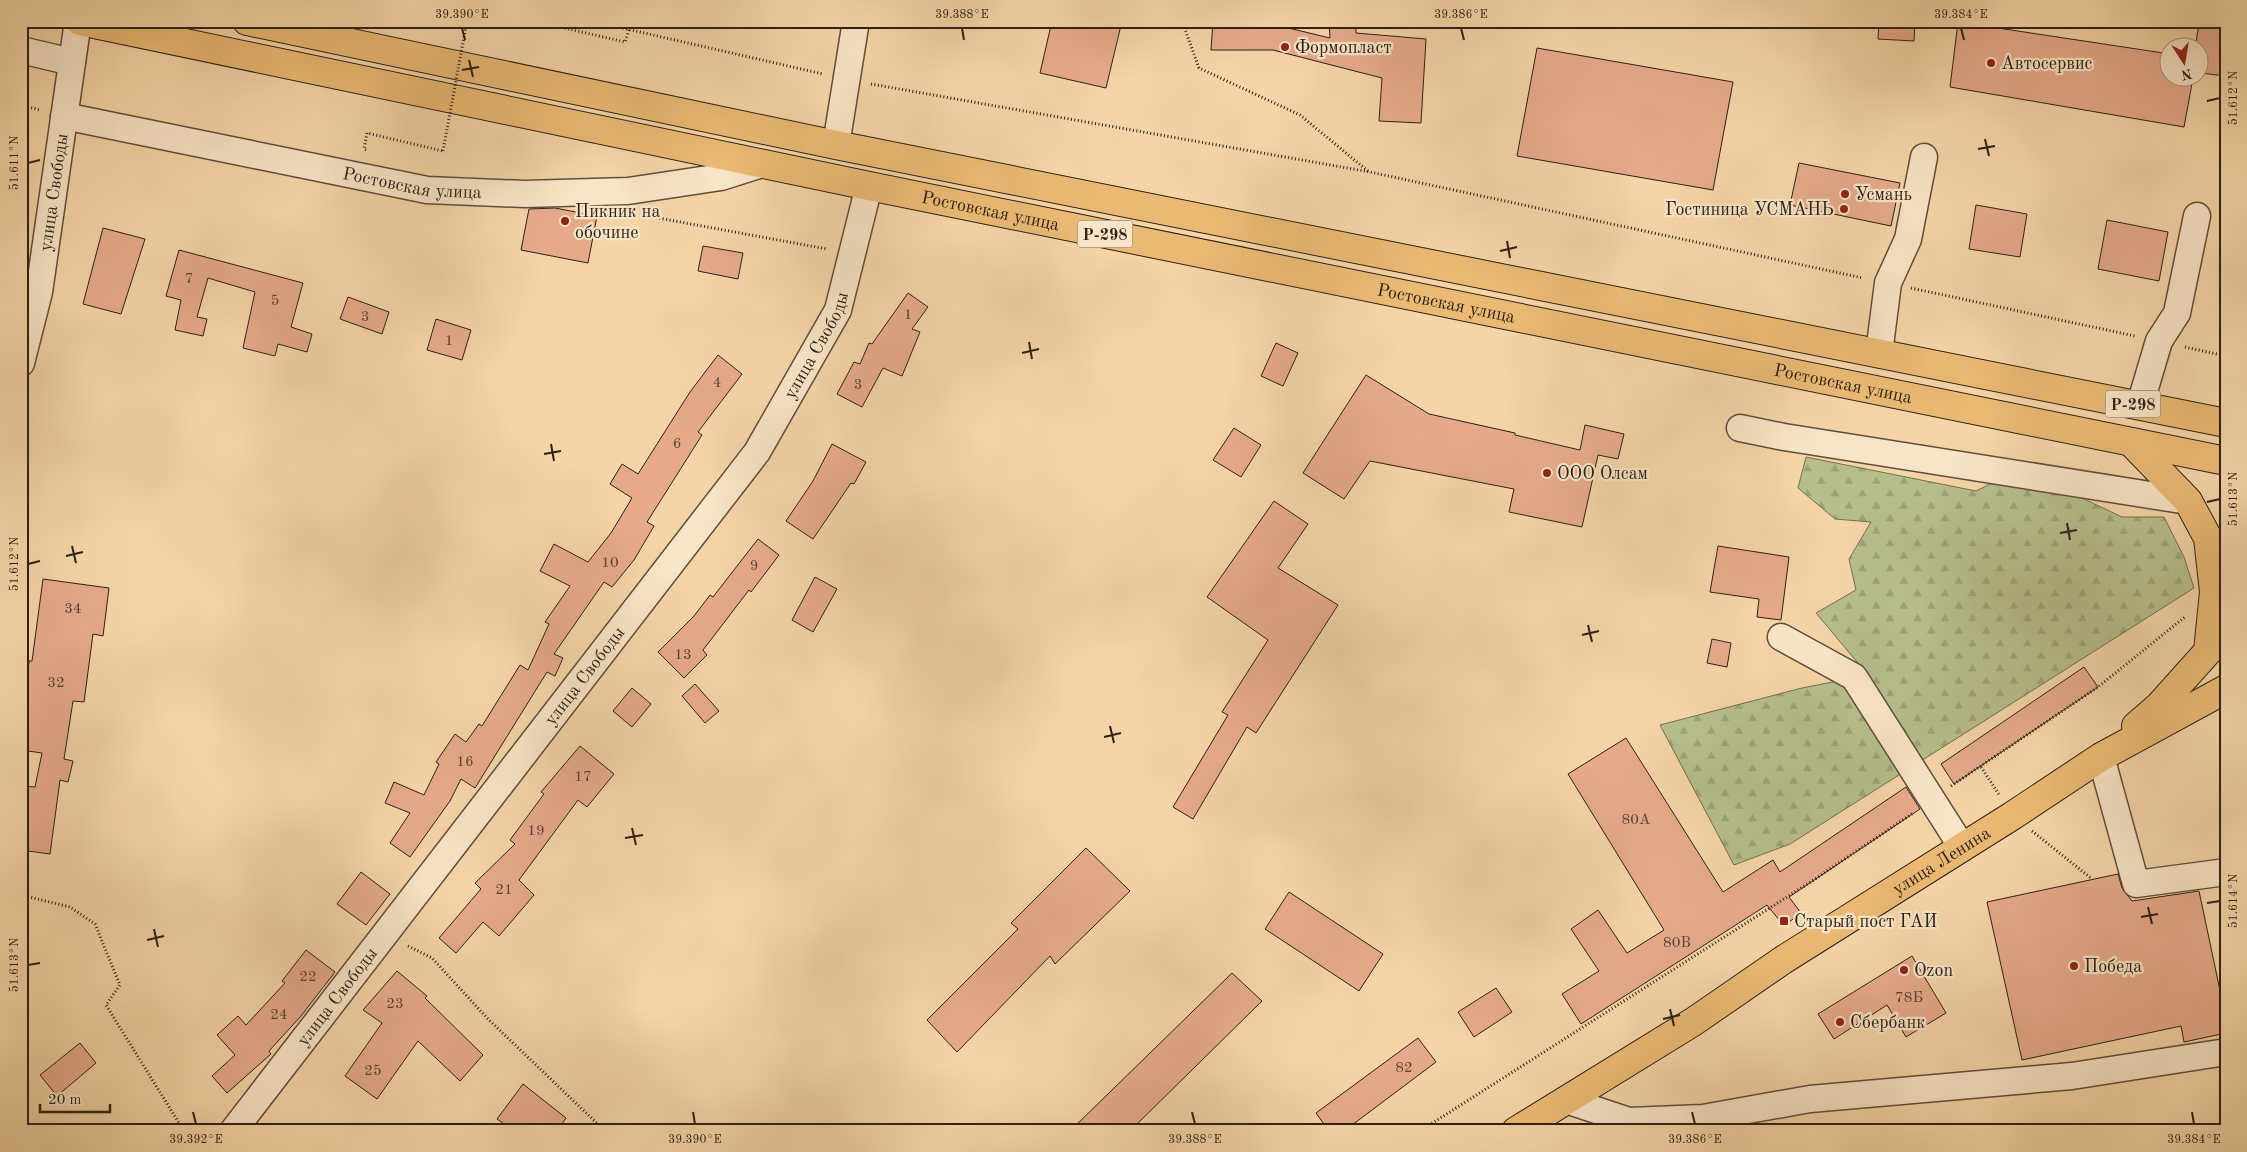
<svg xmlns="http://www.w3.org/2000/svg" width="2247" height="1152" viewBox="0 0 2247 1152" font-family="'Old Standard TT',serif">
  <defs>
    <pattern id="forest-firs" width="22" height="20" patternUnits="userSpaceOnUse" patternTransform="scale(1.25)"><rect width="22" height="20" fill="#b6be8c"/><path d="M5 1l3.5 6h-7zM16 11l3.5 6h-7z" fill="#9da378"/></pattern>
  </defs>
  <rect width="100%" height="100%" fill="#f5d5a8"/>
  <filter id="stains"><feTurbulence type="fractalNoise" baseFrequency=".004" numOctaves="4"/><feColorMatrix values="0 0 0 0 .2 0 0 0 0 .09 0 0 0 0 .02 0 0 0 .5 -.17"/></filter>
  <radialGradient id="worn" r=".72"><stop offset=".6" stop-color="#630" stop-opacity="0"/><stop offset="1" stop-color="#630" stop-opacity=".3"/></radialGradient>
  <path fill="url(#forest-firs)" stroke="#726f50" d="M1806,457L1976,491L1996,481L2063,489L2122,517H2164L2184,557L2194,588L1790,844L1734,865L1660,725L1802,688L1868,675L1816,613L1856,590L1849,559L1871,522L1835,519L1798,488Z"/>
  <path fill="#e6aa8b" stroke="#2d2015" d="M1052,21H1122L1106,88L1040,73Z
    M1213,21H1276V25L1330,38L1329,21H1356V33L1426,39L1421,123L1379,121L1382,78L1273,50H1211Z
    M1879,21H1915L1914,41L1878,39Z
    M1958,22L2170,54V78H2193L2184,127L1950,87Z
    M2199,24L2226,28V76L2200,73V48H2195Z
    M1537,48L1733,82L1713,190L1517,156Z
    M1799,163L1900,183L1891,226L1790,205Z
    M1976,205L2027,214L2020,257L1969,249Z
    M555,208L597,216L588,263L521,250L529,209Z
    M2107,220L2168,232L2159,281L2098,269Z
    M103,228L145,239L121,314L83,304Z
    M703,246L743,253L738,279L698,271Z
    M179,250L303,283L291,327L312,334L307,352L278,344L275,356L243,348L255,292L208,278L197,317L207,319L203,336L175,330L181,300L166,296Z
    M908,293L928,307L912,329L920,332L902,376L883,368L862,407L837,394L854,362L860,364L869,343L872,344Z
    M348,297L389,312L382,334L340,319Z
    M436,319L471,330L462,360L427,350Z
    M1276,343L1298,353L1283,386L1261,376Z
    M718,355L742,374L698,432L702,435L647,522L654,526L634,560L612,587L604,582L554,654L563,658L555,676L547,672L475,788L461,779L450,801L410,857L390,843L410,813L385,803L394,782L424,795L439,764L436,762L455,734L466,742L479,724L482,726L520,665L528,670L549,624L545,622L570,586L540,571L554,544L588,562L611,533L632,498L610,484L622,464L638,474L690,392Z
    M1366,375L1429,414L1515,433V435L1580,450L1585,425L1624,434L1618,459L1598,455L1582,527L1509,512L1514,489L1370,461L1344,499L1303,473Z
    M1234,428L1261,445L1241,477L1213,460Z
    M832,444L866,462L854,484L851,483L813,539L786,521L813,481Z
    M1274,501L1308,524L1278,568L1338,605L1256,733L1247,727L1193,819L1173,807L1228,715L1222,712L1268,640L1207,597Z
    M758,539L779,555L751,592L749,590L703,650L707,655L684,678L658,652L694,616L710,595L713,597Z
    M1718,546L1789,557L1781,620L1757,617L1759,599L1710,592Z
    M815,577L837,589L813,632L792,620Z
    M43,579L109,588L103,636L93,634L84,702L73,701L64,759L73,761L68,782L60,780L50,854L21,850V786L35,787L42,753L21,750V734L29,661H32Z
    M1712,639L1731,643L1727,667L1707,663Z
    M2084,667L2098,687L1954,784L1941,764Z
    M695,684L719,711L705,723L682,696Z
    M632,688L651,704L632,727L613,711Z
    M1626,738L1723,892L1773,860L1780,872L1906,787L1920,809L1789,897L1801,913L1784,926L1767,905L1581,1024L1562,994L1599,971L1571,929L1598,910L1627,953L1664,930L1568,774Z
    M580,746L614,774L587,807L578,800L519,880L534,895L499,936L483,922L456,953L439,938L481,889L475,883L515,844L510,840L544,794L541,792Z
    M1086,848L1130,891L1055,964L1050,956L957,1052L927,1020L1018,929L1011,923Z
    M361,872L390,894L366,925L337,904Z
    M2118,874L2122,888L2132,901L2199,891L2226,1019V1033L2184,1042L2181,1026L2022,1060L1987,902Z
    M1289,892L1383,954L1359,991L1265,929Z
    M306,950L335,972L301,1016L269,1051L271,1054L227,1093L212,1076L235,1055L217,1035L238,1016L246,1025L285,983L282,981Z
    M1912,956L1946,1013L1906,1037L1887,1005L1834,1039L1818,1014Z
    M397,971L427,996L425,998L483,1055L460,1081L418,1041L377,1099L345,1076L382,1023L363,1010Z
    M1232,973L1262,1001L1130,1131H1070Z
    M1496,988L1512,1012L1474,1037L1458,1012Z
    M1418,1038L1436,1062L1344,1131H1329L1316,1113Z
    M80,1043L96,1063L57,1096L40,1075Z
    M523,1084L566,1118L557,1131H514L497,1119Z"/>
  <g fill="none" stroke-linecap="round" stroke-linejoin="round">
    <g stroke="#5f4d3a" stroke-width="29">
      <g id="minor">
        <path d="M21,50L72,62"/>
        <path id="s1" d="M64,116L427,190L525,194L628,191L721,177L762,164"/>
        <path d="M836,145L856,21"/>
        <path d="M1879,353L1888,283L1908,239L1924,157"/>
        <path id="s2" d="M21,363L39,292L78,21"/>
        <path d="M2140,405L2159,341L2177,313L2197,216"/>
        <path d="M1740,428L1784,437L2188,501"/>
        <path d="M1781,637L1854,677L1962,847"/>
        <path d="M2101,757L2136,884L2226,872"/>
        <path d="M1566,1100L1629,1121L1703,1118L1810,1099L2072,1076L2226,1052"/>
        <path id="s3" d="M233,1131L757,452L838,310L869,186"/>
      </g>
    </g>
    <g stroke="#2d2015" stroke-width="30">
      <g id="major">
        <path d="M2131,442L2188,501L2208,538L2214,592L2208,651"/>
        <path d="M2136,726L2159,706L2220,638"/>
        <path id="s4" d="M1516,1131L1693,1022L1783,960L2012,816L2101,757L2226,689"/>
      </g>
    </g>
    <g stroke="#2d2015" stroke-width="30">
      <g id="highway">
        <path id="s5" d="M80,21L869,186L2226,461"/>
        <path d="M247,21L836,145L2226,423"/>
      </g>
    </g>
    <path stroke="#2d2015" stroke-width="3" stroke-dasharray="1 2.5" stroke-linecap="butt" d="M534,21L625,42L629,30
      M592,21L823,74
      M1182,21L1199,68L1300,115L1369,172
      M871,84L1370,172L1863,278
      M21,105L40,110
      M366,150L364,149L367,133L443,151
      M642,215L827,249
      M1911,288L2135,336
      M2185,347L2226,356
      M1981,767L2000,796
      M1951,786L2098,687L2186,616
      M2032,831L2092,879
      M21,895L70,907L95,924L120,985L106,1005L184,1131
      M408,946L432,958L487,1018L605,1131
      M1420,1131L1809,883L1913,813"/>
    <use href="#minor" stroke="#f8e4c6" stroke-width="26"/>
    <use href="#major" stroke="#eaba74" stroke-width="28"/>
    <use href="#highway" stroke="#eaba74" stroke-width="28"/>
    <path stroke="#2d2015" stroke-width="3" stroke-dasharray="1 2.5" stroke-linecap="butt" d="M443,151L467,21"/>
  </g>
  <path fill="none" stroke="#2d2015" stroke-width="2" d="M462,28L465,40M962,28L964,40M1461,28L1464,40M1961,28L1964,40M469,60L473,77M462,70L479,67M2207,101L2220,98M1985,139L1989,156M1978,149L1995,146M28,163L40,160M1507,241L1510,258M1500,251L1517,247M1029,342L1032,359M1022,353L1039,349M551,444L554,461M544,454L561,451M2207,502L2220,499M2067,523L2070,540M2060,533L2077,530M72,546L76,563M66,556L83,552M28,564L40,561M1588,625L1592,642M1582,635L1599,631M1110,726L1114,743M1104,737L1121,733M632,828L636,845M625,838L643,835M2207,903L2220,901M2148,907L2152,924M2141,917L2158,914M154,929L158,947M147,940L164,936M28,965L40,963M1670,1009L1674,1026M1663,1019L1680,1015M193,1112L196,1124M693,1112L695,1124M1192,1112L1195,1124M1692,1112L1695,1124M2192,1112L2194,1124"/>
  <g fill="#8f2418" stroke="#f8e4c6" stroke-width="2">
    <circle cx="1285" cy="47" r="5"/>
    <circle cx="1991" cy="63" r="5"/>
    <circle cx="1845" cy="194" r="5"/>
    <circle cx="1844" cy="209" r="5"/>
    <circle cx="565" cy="221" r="5"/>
    <circle cx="1547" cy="473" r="5"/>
    <rect x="1779" y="916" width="10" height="10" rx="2.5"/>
    <circle cx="2074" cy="966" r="5"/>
    <circle cx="1904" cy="970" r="5"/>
    <circle cx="1840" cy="1022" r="5"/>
  </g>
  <g text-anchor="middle" stroke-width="4.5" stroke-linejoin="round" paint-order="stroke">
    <g font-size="15" fill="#5b4232">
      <text x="189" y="283">7</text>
      <text x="275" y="305">5</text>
      <text x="908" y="319">1</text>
      <text x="365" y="321">3</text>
      <text x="449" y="345">1</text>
      <text x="717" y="387">4</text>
      <text x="858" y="389">3</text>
      <text x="677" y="448">6</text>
      <text x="610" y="567">10</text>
      <text x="754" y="570">9</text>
      <text x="73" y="613">34</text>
      <text x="683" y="659">13</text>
      <text x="56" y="687">32</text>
      <text x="465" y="766">16</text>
      <text x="583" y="781">17</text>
      <text x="1636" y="824">80А</text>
      <text x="536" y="835">19</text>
      <text x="504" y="894">21</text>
      <text x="1677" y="947">80В</text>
      <text x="308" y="981">22</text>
      <text x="1909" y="1002">78Б</text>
      <text x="395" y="1008">23</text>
      <text x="279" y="1019">24</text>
      <text x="1404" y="1072">82</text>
      <text x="373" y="1075">25</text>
    </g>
    <g fill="#f8e4c6" stroke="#6a5b4a" stroke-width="1">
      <rect x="1077.5" y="220.5" width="55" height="27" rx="4"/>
      <rect x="2105.5" y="390.5" width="55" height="27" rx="4"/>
    </g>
    <g font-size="16" font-weight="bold" fill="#2d2015">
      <text x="1105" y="240">Р-298</text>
      <text x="2133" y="410">Р-298</text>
    </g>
    <g font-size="18" fill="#2d2015" stroke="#f8e4c6" text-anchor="start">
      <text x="1295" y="53">Формопласт</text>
      <text x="2001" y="69">Автосервис</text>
      <text x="1855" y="200">Усмань</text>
      <text x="1834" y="215" text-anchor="end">Гостиница УСМАНЬ</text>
      <text x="575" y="217">Пикник на<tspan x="575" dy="21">обочине</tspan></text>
      <text x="1557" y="479">ООО Олсам</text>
      <text x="1794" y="927">Старый пост ГАИ</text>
      <text x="2084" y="972">Победа</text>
      <text x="1914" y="976">Ozon</text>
      <text x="1850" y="1028">Сбербанк</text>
    </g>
    <g font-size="18" fill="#2d2015" stroke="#f8e4c6">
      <text dy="6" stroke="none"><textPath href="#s1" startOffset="355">Ростовская улица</textPath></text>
      <text dy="6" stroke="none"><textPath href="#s2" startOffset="174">улица Свободы</textPath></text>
      <text dy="6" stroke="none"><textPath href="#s5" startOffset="930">Ростовская улица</textPath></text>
      <text dy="6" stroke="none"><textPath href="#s5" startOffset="1395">Ростовская улица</textPath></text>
      <text dy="6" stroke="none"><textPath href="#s3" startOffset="980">улица Свободы</textPath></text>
      <text dy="6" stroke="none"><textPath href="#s5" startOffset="1800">Ростовская улица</textPath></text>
      <text dy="6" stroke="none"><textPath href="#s3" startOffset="575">улица Свободы</textPath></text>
      <text dy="6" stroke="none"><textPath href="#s4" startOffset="504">улица Ленина</textPath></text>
      <text dy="6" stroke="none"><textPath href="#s3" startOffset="170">улица Свободы</textPath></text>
    </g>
  </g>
  <rect width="2247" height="1152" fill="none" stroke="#f5d5a8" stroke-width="55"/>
  <g transform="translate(2184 62) rotate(168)"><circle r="24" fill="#f8e4c6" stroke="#a7967f"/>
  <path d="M0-4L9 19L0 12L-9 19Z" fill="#8f2418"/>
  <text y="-8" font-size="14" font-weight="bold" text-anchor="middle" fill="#2d2015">N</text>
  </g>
  <path d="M40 1104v8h70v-8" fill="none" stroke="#2d2015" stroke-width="2.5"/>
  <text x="48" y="1104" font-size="15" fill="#2d2015" stroke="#f8e4c6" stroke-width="4" paint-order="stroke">20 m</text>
  <rect x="28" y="28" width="2192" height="1096" fill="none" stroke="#2d2015" stroke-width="2"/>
  <g font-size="12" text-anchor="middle" fill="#2d2015">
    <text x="462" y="18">39.390°E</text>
    <text x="962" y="18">39.388°E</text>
    <text x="1461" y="18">39.386°E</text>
    <text x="1961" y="18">39.384°E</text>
    <text transform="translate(2233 98) rotate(-90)" y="4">51.612°N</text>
    <text transform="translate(14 163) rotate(-90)" y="4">51.611°N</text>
    <text transform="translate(2233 499) rotate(-90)" y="4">51.613°N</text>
    <text transform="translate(14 564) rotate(-90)" y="4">51.612°N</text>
    <text transform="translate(2233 901) rotate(-90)" y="4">51.614°N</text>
    <text transform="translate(14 965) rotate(-90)" y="4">51.613°N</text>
    <text x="196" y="1143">39.392°E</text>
    <text x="695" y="1143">39.390°E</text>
    <text x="1195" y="1143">39.388°E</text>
    <text x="1695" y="1143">39.386°E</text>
    <text x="2194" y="1143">39.384°E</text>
  </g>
  <rect width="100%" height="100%" filter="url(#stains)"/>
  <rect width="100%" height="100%" fill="url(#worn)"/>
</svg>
